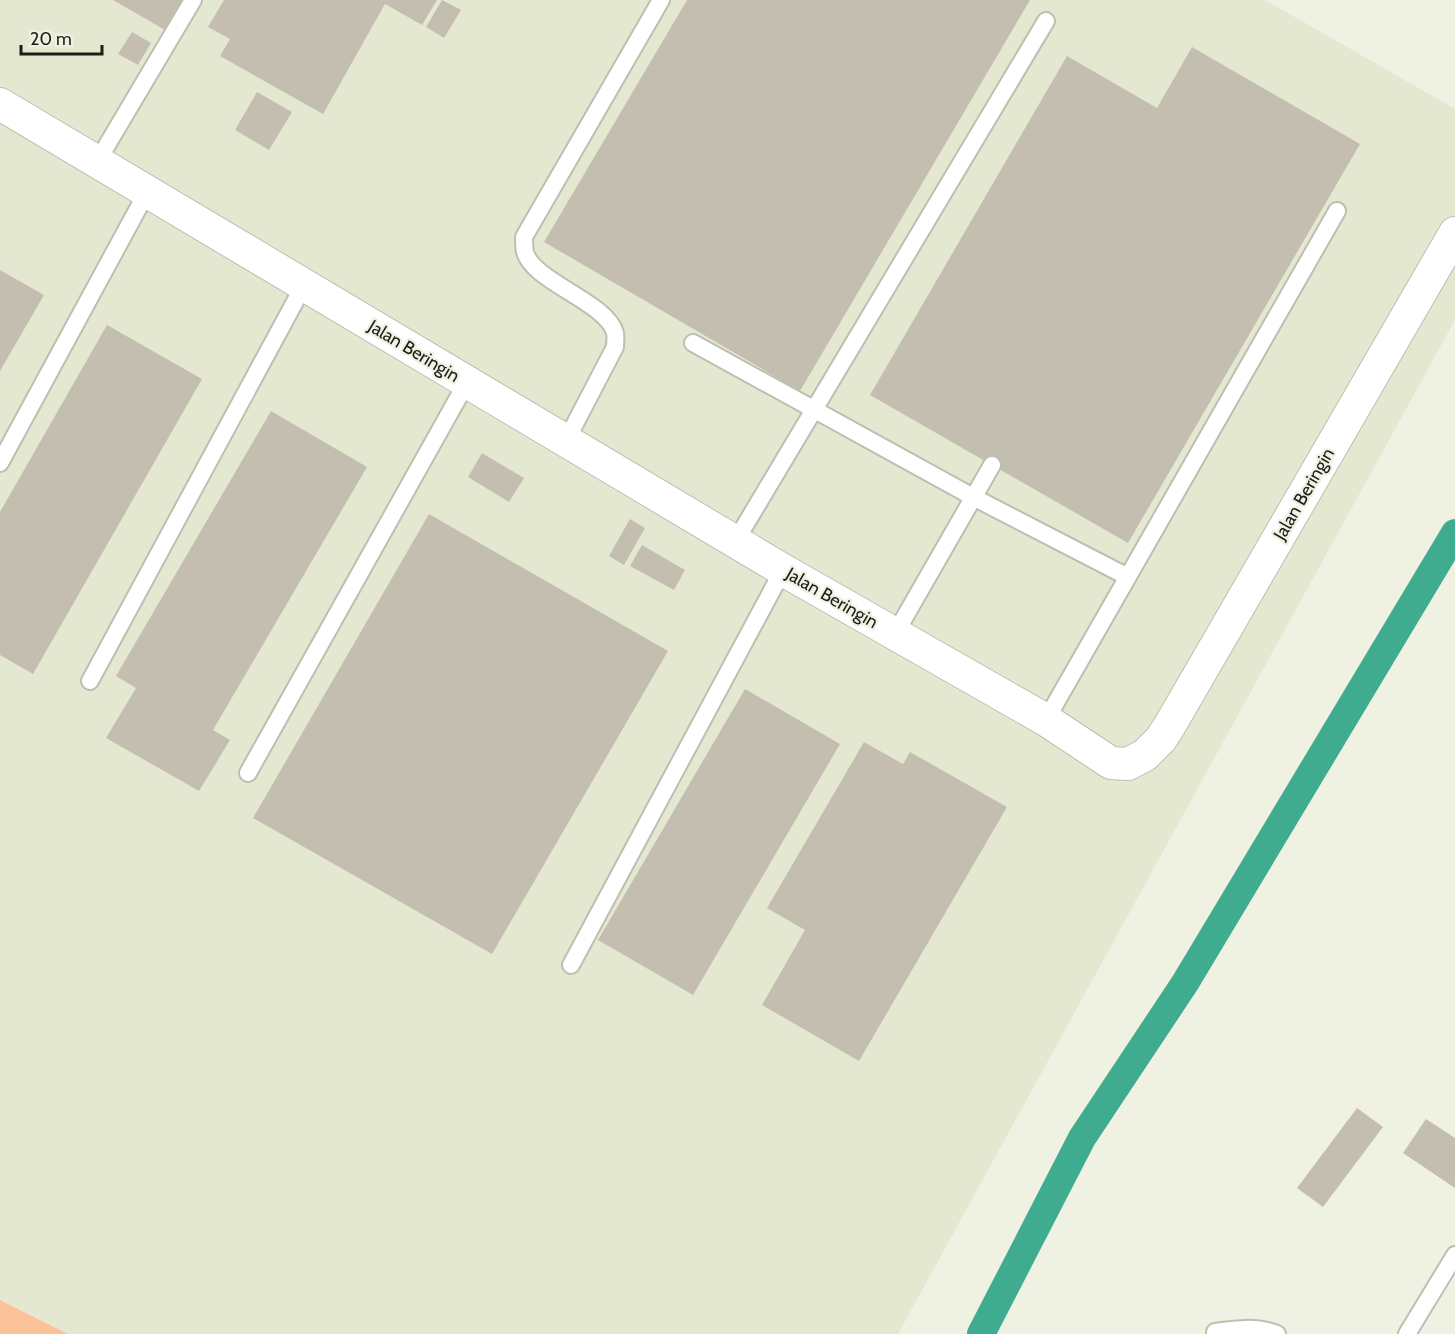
<svg xmlns="http://www.w3.org/2000/svg" width="1455" height="1334" viewBox="0 0 1455 1334" font-family="Cabin,sans-serif">
  <rect width="100%" height="100%" fill="#eff2e3"/>
  <path fill="#e4e8d1" d="M0,0H1265L1455,109V320L898,1334H68L0,1300Z"/>
  <path fill="#fbc29a" d="M0,1300L68,1334H0Z"/>
  <g fill="none" stroke-linecap="round" stroke-linejoin="round">
    <path stroke="#3fab8f" stroke-width="28" d="M981,1334L1082,1138L1185,983L1455,533"/>
  </g>
  <path fill="#c4beb0" d="M113,0H182L165,30Z
    M224,0H437L422,25L385,4L323,114L220,56L230,39L208,27Z
    M442,0L461,10L444,38L426,27Z
    M687,0H1030L800,391L544,242Z
    M132,32L151,43L138,65L118,54Z
    M1192,47L1360,144L1128,543L870,395L1067,56L1157,108Z
    M257,92L292,112L269,150L235,130Z
    M0,270L44,295L0,371Z
    M107,325L202,379L33,674L0,655V512Z
    M271,411L367,467L213,730L230,740L199,791L106,738L136,688L116,676Z
    M482,453L524,478L509,502L468,477Z
    M429,514L668,651L492,954L253,818Z
    M630,519L645,528L624,565L609,556Z
    M642,545L685,570L674,590L630,566Z
    M745,689L840,744L693,995L598,940Z
    M864,742L903,764L910,752L1007,807L859,1061L762,1005L805,930L767,908Z
    M1357,1108L1383,1127L1323,1207L1297,1188Z
    M1426,1119L1455,1138V1188L1403,1153Z"/>
  <g fill="none" stroke-linecap="round" stroke-linejoin="round">
    <g stroke="#bdbfb1" stroke-width="20">
      <path id="service" d="M97,162L193,0
        M693,343L973,497L1128,577
        M566,441L615,347C615,343 616,337 615,333C607,302 533,282 525,252C524,247 524,242 524,237L661,0
        M0,463L147,192
        M735,542L1046,21
        M895,634L992,465
        M90,681L304,285
        M1046,720L1337,211
        M248,773L467,382
        M571,965L783,570
        M1215,1332C1236,1329 1257,1326 1277,1334
        M1407,1334L1455,1255"/>
    </g>
    <g stroke="#bdbfb1" stroke-width="34">
      <path id="minor" d="M0,104L783,570L1046,720L1111,763L1128,764L1145,755L1161,739L1170,725L1455,233"/>
    </g>
    <use href="#service" stroke="#fff" stroke-width="16"/>
    <use href="#minor" stroke="#fff" stroke-width="32"/>
  </g>
  <g text-anchor="middle" stroke-width="4.5" stroke-linejoin="round" paint-order="stroke">
    <g font-size="18" fill="#1d1e18" stroke="#eff2e3">
      <text transform="translate(414 351) rotate(31)" y="6">Jalan Beringin</text>
      <text transform="translate(1304 494) rotate(-60)" y="6">Jalan Beringin</text>
      <text transform="translate(832 598) rotate(30)" y="6">Jalan Beringin</text>
    </g>
  </g>
  <path d="M21 45v9h81v-9" fill="none" stroke="#1d1e18" stroke-width="3"/>
  <text x="30" y="45" font-size="18" fill="#1d1e18" stroke="#eff2e3" stroke-width="4.5" paint-order="stroke">20 m</text>
</svg>
